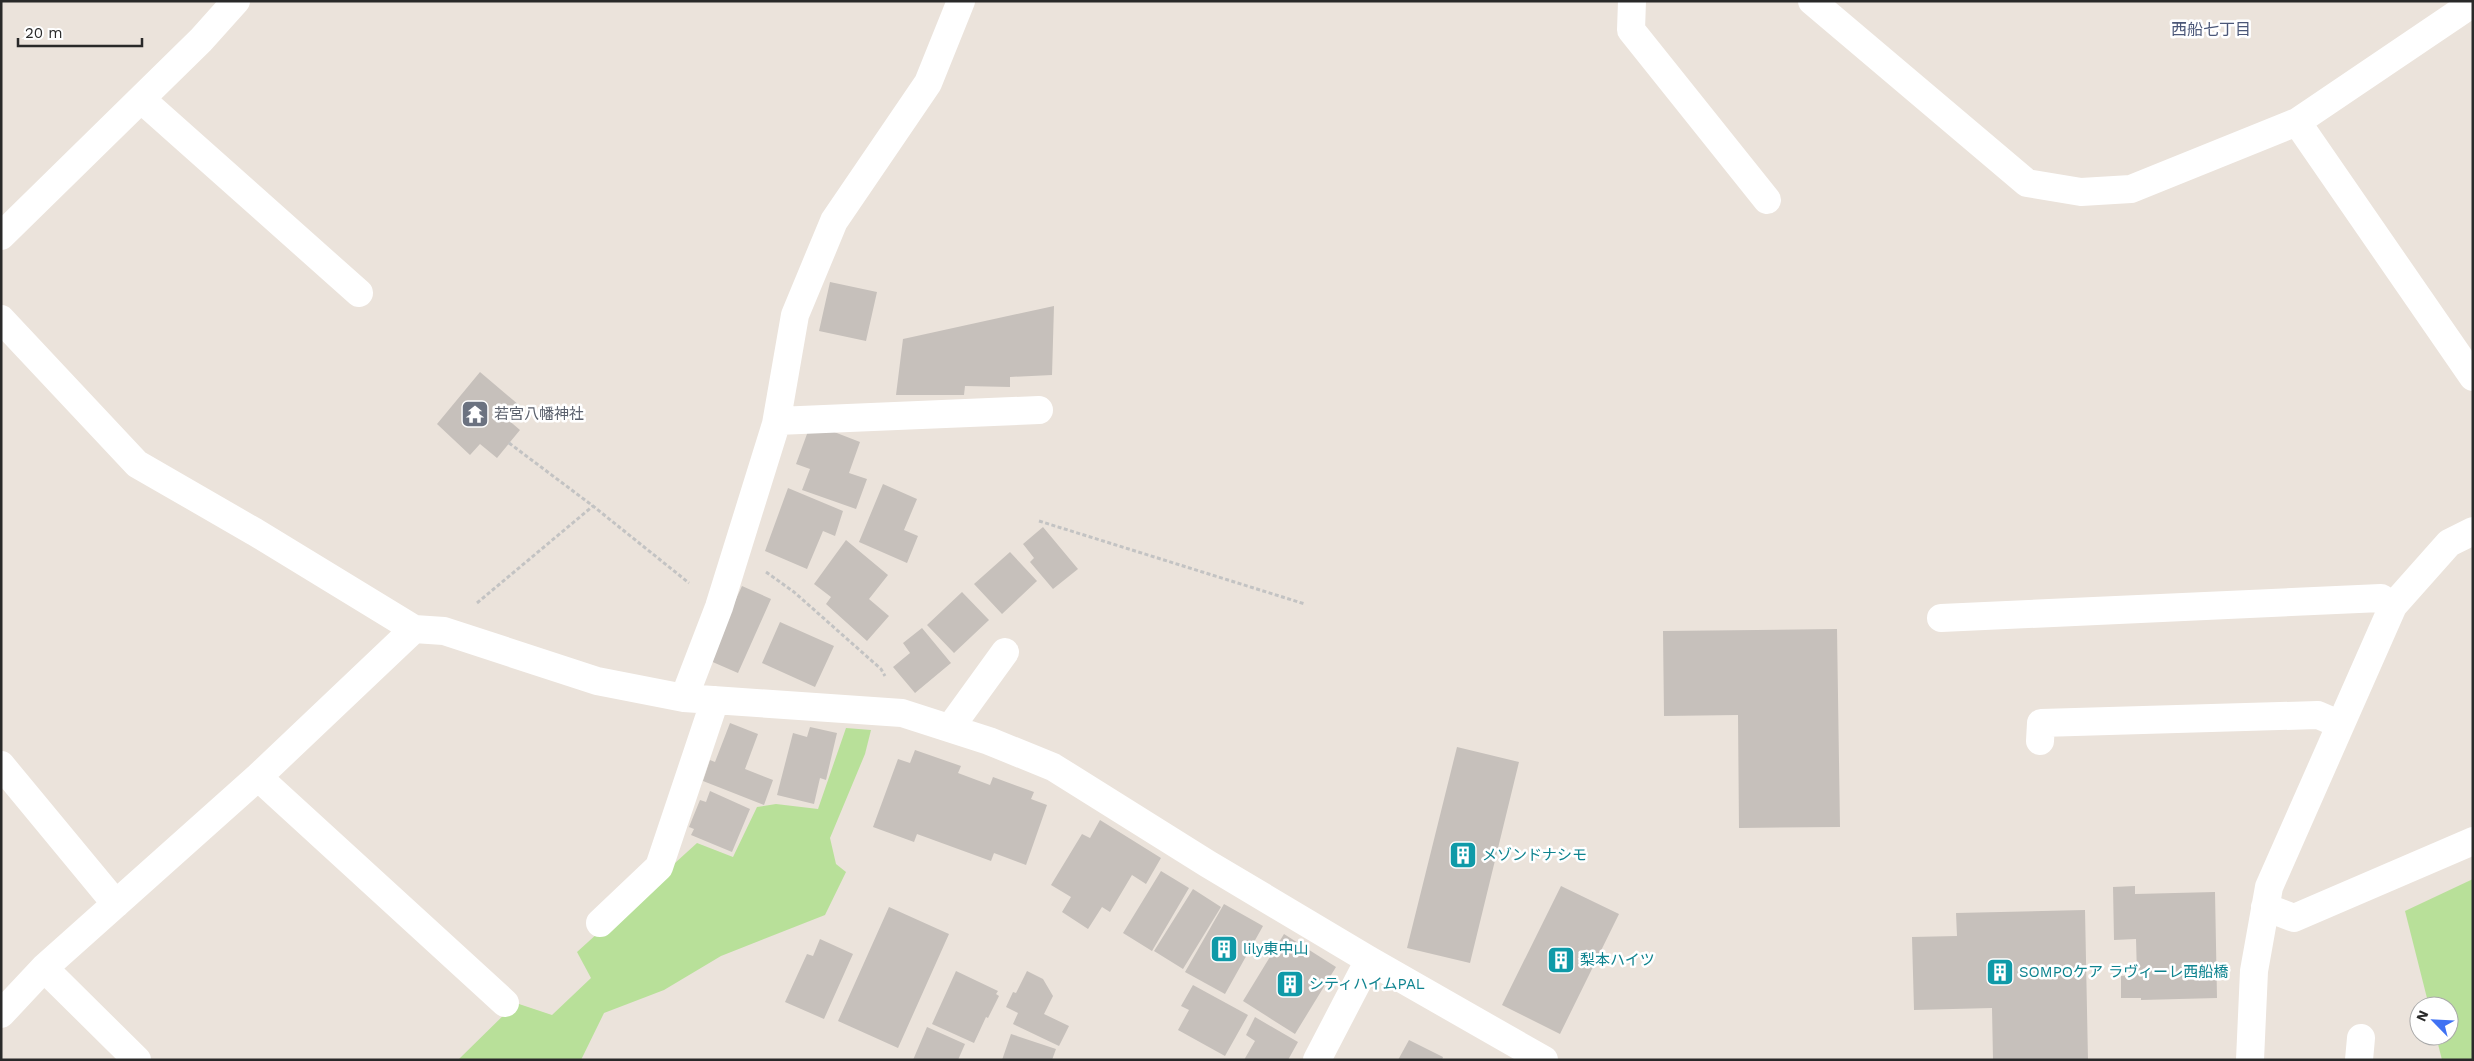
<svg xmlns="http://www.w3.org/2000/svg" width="2474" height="1061" viewBox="0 0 2474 1061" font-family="'Work Sans','Noto Sans JP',sans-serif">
  <rect width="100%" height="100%" fill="#ebe3db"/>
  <path fill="#b8e099" d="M846,728L871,730L865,754L830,838L836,864L846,872L825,915L721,956L664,990L604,1013L581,1060H458L516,1003L552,1015L591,978L577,952L697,843L733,857L757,807L776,804L818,809Z
    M2473,879V1060H2442L2436,1036H2449V1006H2429L2405,911Z"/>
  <path fill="#c6c0bb" d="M830,282L877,292L866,341L819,331Z
    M1054,306L1052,375L1010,377V387L965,386L964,395H896L903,339Z
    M480,372L519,405L507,419L520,430L497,458L480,444L470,455L437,424Z
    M811,423L860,442L849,473L867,479L856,509L802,490L810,469L796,464Z
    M883,484L917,499L904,530L918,536L907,563L859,542Z
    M788,488L843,511L835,536L823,531L807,569L765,551Z
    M1043,527L1078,569L1053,589L1030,562L1034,558L1023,544Z
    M846,540L888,575L869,599L889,616L867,641L826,604L831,597L814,584Z
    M1010,552L1037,581L1002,614L974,584Z
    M742,586L771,599L738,673L708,660Z
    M962,592L989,620L954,653L927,625Z
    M780,622L834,646L815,687L762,663Z
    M922,628L951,663L915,693L893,667L910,653L903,643Z
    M1837,629L1840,827L1739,828L1738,715L1664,716L1663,631Z
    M730,723L758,734L745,769L773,780L764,805L703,781L710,760L715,762Z
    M810,727L837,733L826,780L820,778L814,804L777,795L793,733L807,737Z
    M1457,747L1519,762L1470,963L1407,948Z
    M915,750L961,766L958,773L990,785L993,777L1034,792L1031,799L1047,805L1026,865L994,853L991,861L917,834L914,842L873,827L898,759L910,763Z
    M710,791L750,809L732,852L691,835L694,829L689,827L700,800L706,802Z
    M1100,820L1161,858L1146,884L1132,875L1110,912L1102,907L1088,929L1062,912L1071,897L1051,885L1082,834L1090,838Z
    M1161,871L1189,888L1152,951L1123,933Z
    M1561,886L1619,914L1560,1034L1502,1005Z
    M2135,886V894L2215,892L2217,998L2141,1000V998H2121V976L2137,975L2136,939L2114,940L2113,887Z
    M1193,889L1221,907L1183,969L1154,951Z
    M1224,904L1263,926L1225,994L1185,972Z
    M889,907L949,934L898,1048L838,1021Z
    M2085,910L2088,1060H1993L1992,1008L1914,1010L1912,937L1957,936L1956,913Z
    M1284,934L1336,967L1295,1034L1243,1001Z
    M820,939L853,954L824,1019L785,1002L807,954L813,956Z
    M956,971L998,991L996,994L999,996L988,1018L986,1017L974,1043L932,1024Z
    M1027,971L1043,979L1053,996L1044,1014L1069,1026L1059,1046L1013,1024L1018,1013L1006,1007L1013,992L1016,993Z
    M1193,985L1248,1015L1225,1056L1178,1030L1189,1010L1181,1006Z
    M1255,1017L1298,1042L1288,1060H1244L1255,1041L1246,1035Z
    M927,1027L965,1044L958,1060H913Z
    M1011,1034L1056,1049L1052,1060H1002Z
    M1409,1040L1443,1057L1442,1060H1398Z"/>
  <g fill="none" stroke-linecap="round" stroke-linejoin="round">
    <path stroke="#c3c3c3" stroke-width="3" stroke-dasharray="4 2.5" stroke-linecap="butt" d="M509,443L593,506L689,583
      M1039,521L1305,604
      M766,572L794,592L881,669L885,676
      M477,603L593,506"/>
    <path stroke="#fff" stroke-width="28" d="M1632,1L1631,30L1767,200
      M1812,1L2027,183L2081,192L2131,189L2297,122L2473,3
      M141,99L359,293
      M2297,122L2473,377
      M1,236L201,40L236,1
      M1,319L137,464L255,532L414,629L444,631L597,681L684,698L902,713L989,741L1053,767L1208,864L1369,960L1544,1060
      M777,421L1039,410
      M1941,618L2381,598L2393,606
      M684,698L719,607L776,424L795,315L834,221L928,83L961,1
      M950,728L1005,652
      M2040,741L2041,723L2318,715L2339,724
      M1,765L116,904
      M258,777L505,1003
      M2265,907L2294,918L2473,841
      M600,923L659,867L715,700
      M44,968L137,1060
      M1,1014L44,968L258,777L414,629
      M1317,1060L1369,960
      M2250,1060L2254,971L2269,887L2393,606L2449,543L2473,531
      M2359,1060L2361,1038"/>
  </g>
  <defs>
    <g id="temple-square" transform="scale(1.4375)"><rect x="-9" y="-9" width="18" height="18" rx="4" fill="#6b7280" stroke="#fff"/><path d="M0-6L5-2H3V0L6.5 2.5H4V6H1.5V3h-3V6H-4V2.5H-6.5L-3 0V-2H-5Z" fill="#fff"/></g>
    <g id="building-square" transform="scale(1.4375)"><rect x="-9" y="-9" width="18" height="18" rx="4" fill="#0f9aa8" stroke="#fff"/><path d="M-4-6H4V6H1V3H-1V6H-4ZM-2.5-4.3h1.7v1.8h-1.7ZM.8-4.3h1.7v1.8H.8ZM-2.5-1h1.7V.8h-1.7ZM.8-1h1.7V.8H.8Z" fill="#fff"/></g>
  </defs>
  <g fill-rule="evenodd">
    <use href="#temple-square" x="475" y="414"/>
    <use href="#building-square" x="1463" y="855"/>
    <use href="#building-square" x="1224" y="949"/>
    <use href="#building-square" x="1561" y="960"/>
    <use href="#building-square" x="2000" y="972"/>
    <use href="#building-square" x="1290" y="984"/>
  </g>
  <g text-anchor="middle" stroke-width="5" stroke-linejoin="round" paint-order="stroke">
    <g font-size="15" fill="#5b616d" stroke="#fff" text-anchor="start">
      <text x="494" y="419">若宮八幡神社</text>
    </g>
    <g font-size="15" fill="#0d838f" stroke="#fff" text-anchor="start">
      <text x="1482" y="860">メゾンドナシモ</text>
      <text x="1243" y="954">lily東中山</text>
      <text x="1580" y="965">梨本ハイツ</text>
      <text x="2019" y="977">SOMPOケア ラヴィーレ西船橋</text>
      <text x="1309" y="989">シティハイムPAL</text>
    </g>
    <g font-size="16" fill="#4b5778" stroke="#fff">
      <text x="2211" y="35">西船七丁目</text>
    </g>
  </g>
  <rect width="2474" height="1061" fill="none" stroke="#292929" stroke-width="5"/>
  <g transform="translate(2434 1021) rotate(294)"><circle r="24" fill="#ffffff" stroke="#a9a9a9"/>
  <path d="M0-4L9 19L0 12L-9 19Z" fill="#4072f3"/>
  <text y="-8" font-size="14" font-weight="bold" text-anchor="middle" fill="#292929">N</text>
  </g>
  <path d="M18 38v8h124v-8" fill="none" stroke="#292929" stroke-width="2.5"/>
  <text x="25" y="38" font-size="15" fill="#292929" stroke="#ffffff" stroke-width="4" paint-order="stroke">20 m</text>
</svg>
